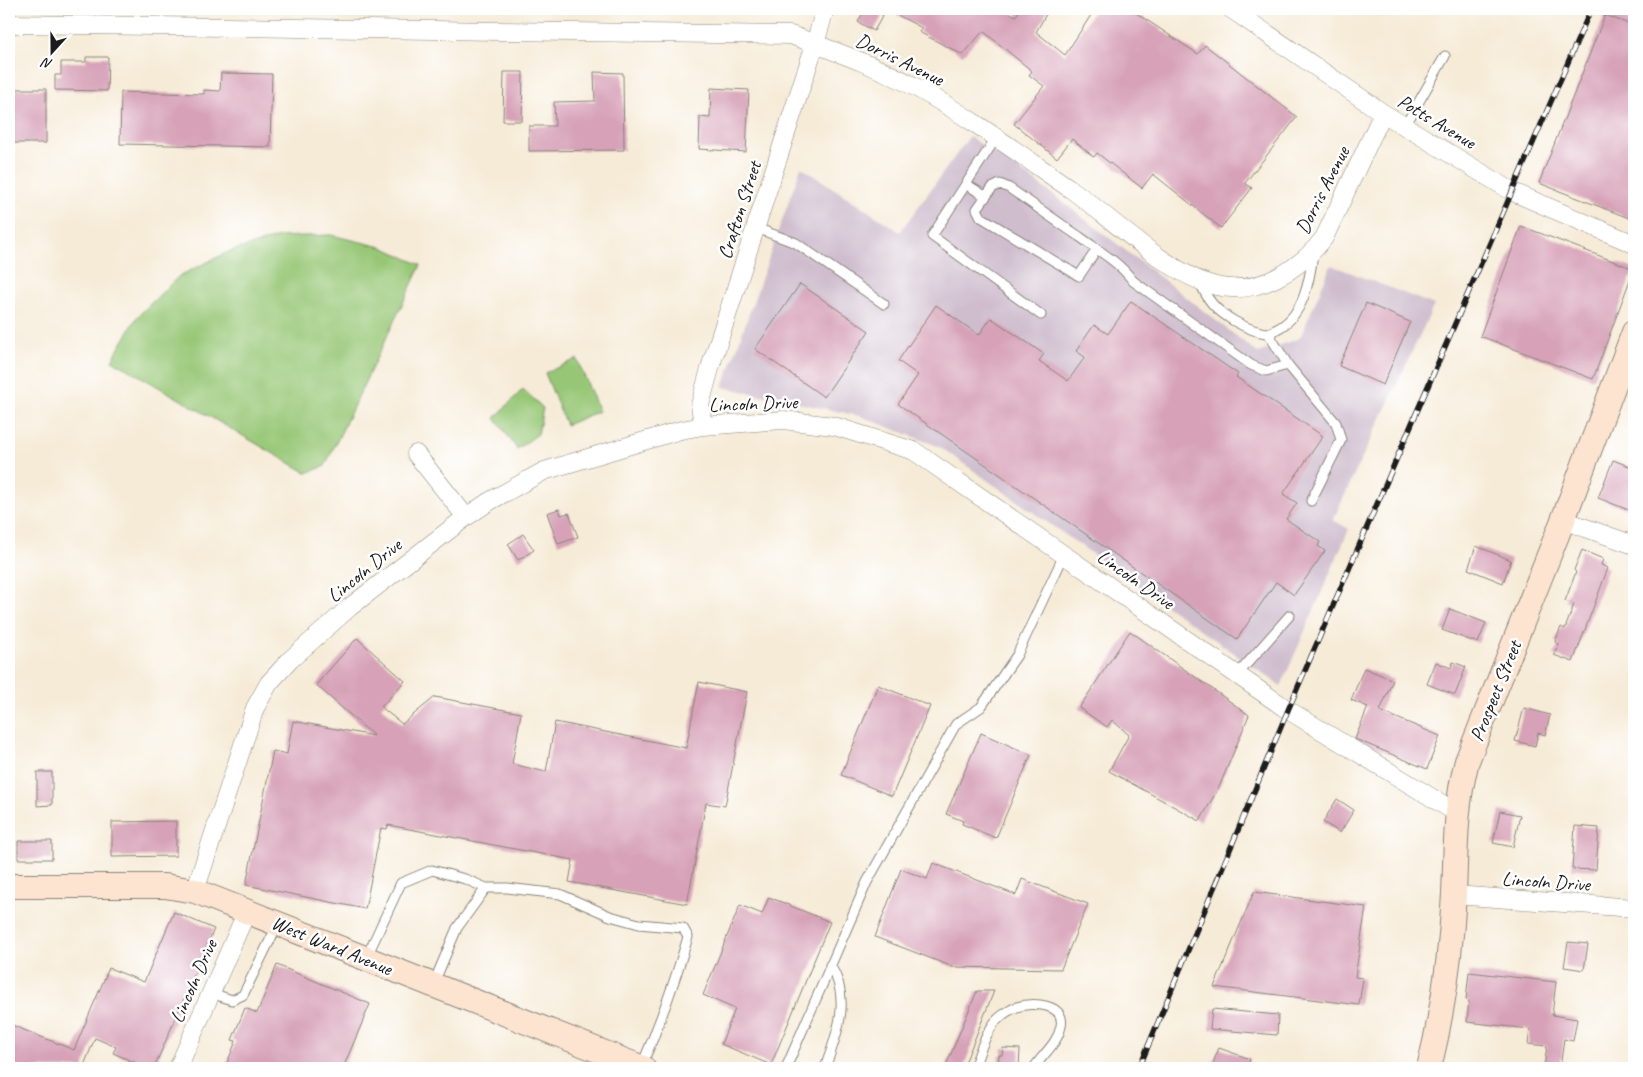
<svg xmlns="http://www.w3.org/2000/svg" width="1643" height="1077" viewBox="0 0 1643 1077" font-family="Caveat,sans-serif">
  <rect width="100%" height="100%" fill="#fff"/>
  <filter id="ink" filterUnits="userSpaceOnUse"><feTurbulence type="fractalNoise" baseFrequency=".02" numOctaves="2"/><feDisplacementMap in="SourceGraphic" scale="10" xChannelSelector="R" yChannelSelector="G"/><feConvolveMatrix kernelMatrix="1 2 1 2 8 2 1 2 1" color-interpolation-filters="sRGB"/></filter>
  <filter id="wash" filterUnits="userSpaceOnUse"><feTurbulence type="fractalNoise" baseFrequency=".0096" numOctaves="4" result="noise"/><feDisplacementMap in="SourceGraphic" scale="20" xChannelSelector="R" yChannelSelector="G"/><feGaussianBlur stdDeviation="1.12" result="paint"/><feColorMatrix in="noise" values="0 0 0 0 0 0 0 0 0 0 0 0 0 0 0 0 0 1.4 0 .05"/><feComposite in="paint" operator="in"/></filter>
  <g filter="url(#wash)">
    <rect width="100%" height="100%" fill="#f6ebd7"/>
    <path fill="#cfbdce" d="M1594,9H1634V27L1593,11Z
      M969,137L1001,156L1059,199L1258,353L1300,338L1331,265L1434,305L1333,520L1349,529L1281,686L940,447L860,416L723,387L801,167L900,232Z"/>
    <path fill="#97c776" stroke="#5a7249" d="M331,235L382,247L421,265L325,466L307,473L112,360L137,317L179,276L228,252L279,237Z
      M577,359L599,411L566,425L545,373Z
      M523,389L543,408L538,434L517,449L495,418Z"/>
    <g id="blocks">
      <path fill="#d7a2b8" d="M865,9H871L883,15L874,31L858,22Z
        M886,9H1002L1016,16L1020,9H1049L1036,32L1065,55L1095,9H1130L1198,54L1205,45L1297,117L1245,183L1252,188L1221,228L1153,174L1142,188L1097,153L1094,157L1072,139L1057,158L1014,124L1044,86L1029,75L1032,71L983,31L963,55L919,32L922,28Z
        M1605,15L1634,26V220L1539,183Z
        M86,57H108L107,91L55,90V75H61V62H86Z
        M504,72H523L522,121H503Z
        M594,72L623,73L624,150L529,151V126H555L554,102L595,101Z
        M221,73L272,74L270,147L120,144L121,92L204,94V90L220,91Z
        M711,88L749,90L746,152L699,149L700,117L710,118Z
        M9,89H46V143H9Z
        M1521,226L1634,269L1593,379L1480,336Z
        M800,284L869,331L824,397L755,349Z
        M1131,301L1238,374L1236,377L1323,436L1283,494L1297,503L1286,519L1320,542L1318,546L1325,551L1294,595L1276,582L1237,639L898,404L918,375L898,361L936,305L979,335L991,318L1044,354L1039,361L1068,381L1085,357L1076,351L1094,325L1108,334Z
        M1366,303L1410,322L1383,385L1339,366Z
        M1613,460L1634,468V512L1598,498Z
        M559,509L561,515L569,513L578,537L558,544L547,513Z
        M523,534L534,550L518,560L508,544Z
        M1476,546L1511,560L1503,583L1468,569Z
        M1582,550L1603,559L1601,565L1608,568L1573,662L1554,655L1559,644L1555,642L1561,627L1565,629L1574,604L1565,601L1576,572L1574,570Z
        M1450,609L1486,623L1478,643L1442,630Z
        M1130,631L1249,715L1220,785L1200,821L1109,771L1129,735L1112,720L1107,727L1079,708Z
        M357,638L405,681L381,707L402,724L435,697L521,713L512,764L546,772L555,722L686,748L699,682L747,692L725,806L706,803L687,904L569,882L573,860L388,825L387,829L381,828L365,909L246,885L273,751L287,754L293,721L374,736L316,685Z
        M1436,662L1451,668L1453,662L1466,667L1455,695L1427,684Z
        M1364,668L1393,680L1380,711L1440,736L1427,769L1355,739L1368,707L1351,700Z
        M878,685L930,706L892,796L841,775Z
        M1524,708L1550,715L1545,735L1538,733L1535,746L1515,741Z
        M981,733L1031,755L996,838L962,824L963,821L946,814Z
        M37,772H52V805L37,806Z
        M1337,799L1354,810L1340,833L1323,822Z
        M1500,811L1520,815L1513,847L1493,843Z
        M176,821V856L112,857V822Z
        M1575,826L1599,828L1596,870L1572,869Z
        M18,841H52V859H18Z
        M933,863L1016,895L1022,879L1088,904L1061,969L953,967L875,937L901,869L927,879Z
        M1254,892L1366,907L1355,977L1363,978L1359,1005L1214,987Z
        M769,897L830,922L771,1065L721,1044L735,1009L703,995L740,905L762,914Z
        M174,912L214,929L154,1068H148L113,1053L116,1047L95,1038L83,1068H9V1024L74,1050L109,968L144,982Z
        M1568,942L1588,944L1584,970L1564,967Z
        M277,965L370,1004L343,1068H225L236,1041L232,1040L245,1008L257,1013Z
        M1469,972L1556,982L1552,1015L1577,1019L1573,1041L1564,1039L1560,1068H1544L1547,1046L1528,1044L1530,1029L1467,1022L1469,1001L1466,1000Z
        M977,991H994L963,1068H945Z
        M1212,1009L1278,1015L1277,1035L1210,1029Z
        M1003,1048L1020,1049L1019,1068H998L999,1055H1002Z
        M1219,1048L1250,1059L1247,1068H1228L1213,1063Z"/>
    </g>
  </g>
  <g filter="url(#ink)">
    <use href="#blocks" fill-opacity="0" stroke="#89847a" stroke-width="1"/>
    <g fill="none" stroke-linecap="round" stroke-linejoin="round">
      <g stroke="#89847a" stroke-width="11">
        <path id="lane" d="M1405,126L1445,56
          M996,138L932,236L1041,315
          M966,184L985,196
          M756,228L796,243L884,304
          M1097,249L1079,276L981,217L977,209L992,188L1000,184L1009,188C1033,204 1056,221 1080,237C1099,251 1119,262 1133,281L1251,365L1266,371L1288,365
          M1200,281C1206,300 1217,311 1234,321C1243,326 1256,332 1266,333C1270,333 1273,331 1277,329C1304,316 1310,279 1313,253
          M1268,333L1288,365L1336,423L1341,440L1311,501
          M1237,675L1290,615
          M366,958L401,883L432,870L465,879L486,888
          M433,985L457,928L486,888H507L560,894L610,916L639,924L683,928L688,937C675,981 660,1023 642,1065
          M211,993L232,1000L243,995L277,926
          M786,1068L867,882L956,724L981,707L1017,655L1064,555
          M825,1068C837,1034 852,999 830,965
          M974,1068C978,1056 988,1028 997,1020C1002,1015 1011,1009 1017,1007C1031,1002 1066,1003 1061,1026C1058,1043 1043,1054 1034,1068"/>
      </g>
      <g stroke="#89847a" stroke-width="19">
        <path id="street" d="M1231,9L1383,113L1513,192L1634,244
          M9,24L791,35C834,51 877,66 917,88C971,118 1021,155 1072,190C1111,218 1171,276 1216,286C1258,296 1299,270 1324,238L1383,113
          M703,426L700,405L711,365L815,44L825,9
          M416,454L466,517
          M1563,520L1634,545
          M195,891L255,708L269,683L290,660L350,607L466,517L490,501L544,471L681,430L703,426L783,420L834,426L914,451L1288,710L1457,813
          M1454,895L1634,908
          M178,1068L247,911"/>
      </g>
      <g stroke="#89847a" stroke-width="26">
        <path id="secondary" d="M9,886H165L195,891L643,1068
          M1429,1068C1443,1012 1451,951 1454,894C1456,848 1455,805 1467,761L1563,520L1634,332"/>
      </g>
      <use href="#lane" stroke="#fff" stroke-width="9"/>
      <use href="#street" stroke="#fff" stroke-width="18"/>
      <use href="#secondary" stroke="#fde4d1" stroke-width="24"/>
      <g stroke="#1c1c1c" stroke-width="5.5">
        <path id="rail" d="M1139,1068L1288,710L1591,9"/>
      </g>
      <use href="#rail" stroke="#fff" stroke-width="4" stroke-dasharray="11" stroke-linecap="butt"/>
    </g>
  </g>
  <g text-anchor="middle" stroke-width="5" stroke-linejoin="round" paint-order="stroke">
    <g font-size="20" fill="#1c1c1c" stroke="#fff">
      <text transform="translate(900 59) rotate(26)" y="7">Dorris Avenue</text>
      <text transform="translate(1437 121) rotate(31)" y="7">Potts Avenue</text>
      <text transform="translate(1322 190) rotate(-63)" y="7">Dorris Avenue</text>
      <text transform="translate(739 210) rotate(-72)" y="7">Crafton Street</text>
      <text transform="translate(753 403) rotate(-2)" y="7">Lincoln Drive</text>
      <text transform="translate(364 570) rotate(-39)" y="7">Lincoln Drive</text>
      <text transform="translate(1136 579) rotate(35)" y="7">Lincoln Drive</text>
      <text transform="translate(1495 691) rotate(-68)" y="7">Prospect Street</text>
      <text transform="translate(1546 881) rotate(4)" y="7">Lincoln Drive</text>
      <text transform="translate(332 945) rotate(22)" y="7">West Ward Avenue</text>
      <text transform="translate(193 981) rotate(-66)" y="7">Lincoln Drive</text>
    </g>
  </g>
  <rect width="1643" height="1077" fill="none" stroke="#fff" stroke-width="30"/>
  <g transform="translate(52 52) rotate(201)" stroke="#ffffff" stroke-width="4" paint-order="stroke">
  <path d="M0-4L9 19L0 12L-9 19Z" fill="#1c1c1c"/>
  <text y="-8" font-size="14" font-weight="bold" text-anchor="middle" fill="#1c1c1c">N</text>
  </g>
</svg>
